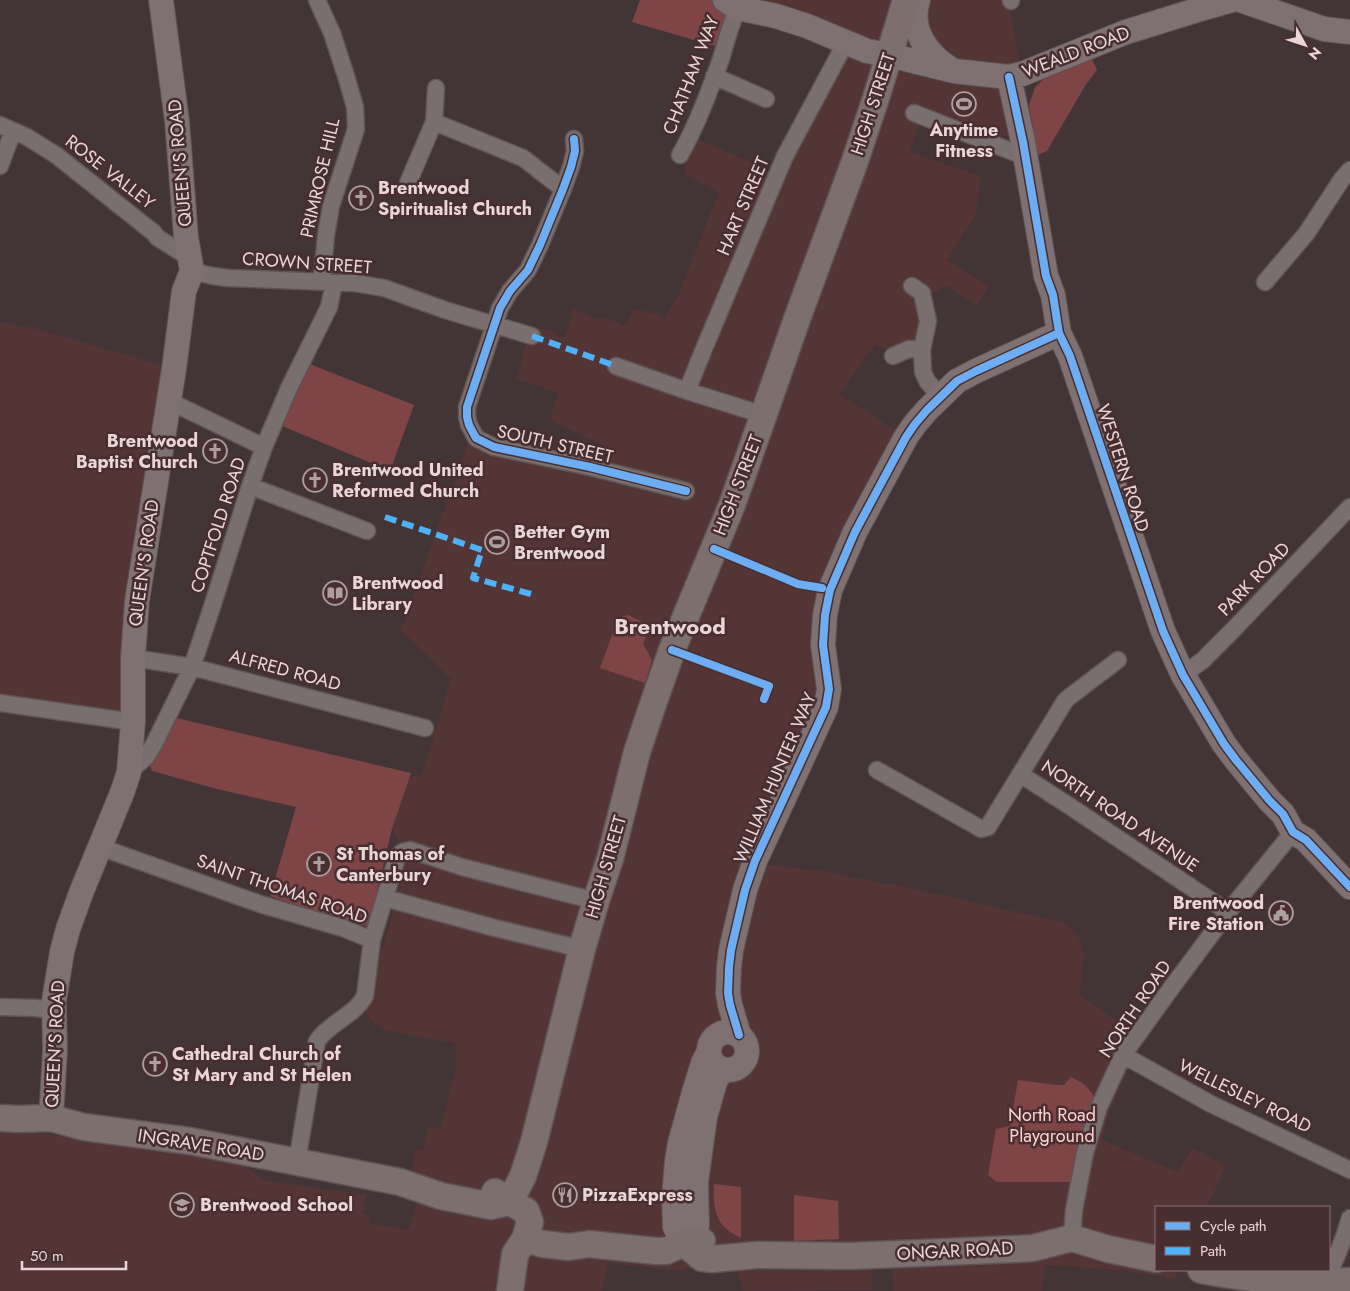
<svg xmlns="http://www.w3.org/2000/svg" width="1350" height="1291" viewBox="0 0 1350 1291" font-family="Jost,sans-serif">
  <rect width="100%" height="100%" fill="#433435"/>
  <path fill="#543536" d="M744,0H1011V17L1022,74L1023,142L924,110L910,152L981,176L975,217L947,260L989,286L977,305L947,286L918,301L921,332L912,340L899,342L896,351L875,345L839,394L906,437L828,613L829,689L753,863L822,871L871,881L883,884H893L1065,923L1073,929L1079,938L1084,953L1080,995L1142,1039L1111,1107L1102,1140L1177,1172L1193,1148L1226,1166L1207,1207H1156V1270H1179L1174,1279L1121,1270L1045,1265L1042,1291H893L892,1255H872V1290L743,1291L738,1274L739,1268L699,1261L692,1269L671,1270L608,1263L602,1291H0V1129L80,1138L239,1161L263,1180L366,1195L363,1214L370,1215L369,1224L409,1230L418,1198L412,1173L415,1149L424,1150L428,1127L441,1128L456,1067L455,1043L388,1031L375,1024L365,1013L408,854L401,848L392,829L409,777L422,775L451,679L401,630L471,435L607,471L612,449L559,425L550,417L558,393L517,379L526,341L540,328L558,333V337L565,336L572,318L571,308L599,320L601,316L626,326L634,308L661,316L664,320L678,296L719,192L685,175L684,161L691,136L777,174L846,42Z
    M0,322L34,328L174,369L133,722L0,703Z"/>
  <path fill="#7e4446" d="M640,0H715L728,11L725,49L632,22Z
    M1091,57L1097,70L1085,86L1047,151L1038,155L1029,105L1035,87L1050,73Z
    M302,361L414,405L390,471L275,423Z
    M628,615L663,632L650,626L643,644L652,660L645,683L600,668L618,619L623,616Z
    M168,716L411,773L392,829L369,926L350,923L270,896L296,807L217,789L152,771L146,757Z
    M1071,1077C1090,1086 1090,1090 1099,1107L1079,1182H997L988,1175L996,1129L1010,1126L1018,1080L1057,1085H1064Z
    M714,1184L741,1187V1238C715,1226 713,1210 714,1184Z
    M794,1195L838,1201L839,1239L794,1241Z"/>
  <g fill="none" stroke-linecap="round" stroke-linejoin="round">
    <g stroke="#5f5353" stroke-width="19">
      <path id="street" d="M317,0L332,33L346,76L355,107L356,129L331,206L326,235L322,281
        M1011,0V1
        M714,76L766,99
        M914,113L1026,157
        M434,122L523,158L563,189
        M0,125L27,137L56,155L154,233L158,238L190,258
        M574,139L575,151L571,167L563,189L540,245L528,270L510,291L500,308L467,407V417L469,425L476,438L494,447L590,467L686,491
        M680,155C697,125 709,92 721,59C726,42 730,25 738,8
        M0,166L13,131
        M408,183L434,122L436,88
        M192,271L213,276L228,278L354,283L384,288L445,310L532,336
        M1265,282L1306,234L1342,179L1350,170
        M912,286L922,293L928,321L922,350L923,372L927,381L940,396
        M893,356L909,349L922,350
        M616,366L687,391L764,415
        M687,391L703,351L785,156L846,42
        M169,401L264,447
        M250,486L367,531
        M133,658L192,667L425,728
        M1183,675L1203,660L1233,630L1350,507
        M0,703L133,722
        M877,770L976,826L981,829L988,827L1065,701L1068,698L1118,660
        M129,772L146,757L154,744L192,667L213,604L250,486L264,447L289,388L329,307L334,283
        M1020,774L1071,807L1228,912
        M100,847L260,904L343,928L372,940
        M385,898L495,928L582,949
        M0,1007L35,1008L54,1010
        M1123,1055L1211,1104L1350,1170
        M297,1162L317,1041C330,1022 354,1016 365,996L372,940L397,858L402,852L410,850L462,867L596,901
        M1072,1238L1074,1210L1085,1153L1099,1107L1123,1055L1172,987L1228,912L1293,832
        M1324,1282C1336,1262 1343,1241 1350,1218"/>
    </g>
    <g stroke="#5f5353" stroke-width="26">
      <path id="secondary" d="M725,0L738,8L776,16L807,26L867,51L889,55L954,71L1009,77L1022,74L1126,32L1197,10L1232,0
        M918,0C909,29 926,53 949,68
        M1240,0L1324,29L1350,32
        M1009,77L1023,142L1046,276L1053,295L1059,333L1070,356L1163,631L1183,675L1224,744L1236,760L1269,800L1283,814L1293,832L1306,840L1350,887
        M709 1051a19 19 0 1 1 38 0a19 19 0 1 1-38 0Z
        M739,1035L730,1005L728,993L729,967L731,950L745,890L755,861L826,707L829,689L823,645L825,615L830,590L855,532L906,437L915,424L927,410L957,381L976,371L1059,333
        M709,1051L703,1063L695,1089L680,1143L677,1161L674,1197L675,1227L684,1243L697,1226L696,1182L705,1117L715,1082L718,1076L725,1070
        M51,1118L55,1051L54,1001L62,952L68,929L81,893L122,793L129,772L133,722V658L137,601L174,369L184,291L192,271L186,237L177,121L161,0"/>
    </g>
    <g stroke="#5f5353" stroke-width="29">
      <path id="primary" d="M0,1118L18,1119L51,1118L84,1127L190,1141L400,1182L441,1196L491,1206L510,1202
        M495,1192L510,1202L526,1211L530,1222L525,1239L515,1254L510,1291
        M510,1202L523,1176L534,1142L582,949L596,901L610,859L637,752L651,710L672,650L732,505L758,431L797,319L855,161L876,98L906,0
        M525,1239L543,1244L569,1247L589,1244L656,1251H666L684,1243L702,1241
        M684,1243L702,1258L713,1259L757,1255L851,1256L1015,1249L1033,1248L1072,1238L1108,1249L1156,1259
        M1201,1270C1252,1280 1298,1284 1350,1281"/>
    </g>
    <use href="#street" stroke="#7a6f6f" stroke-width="16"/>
    <use href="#secondary" stroke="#7f7071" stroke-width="24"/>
    <use href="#primary" stroke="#7e6f6f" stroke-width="26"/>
    <path stroke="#4fb1f8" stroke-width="6" stroke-dasharray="12 6" stroke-linecap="butt" d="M532,336L616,366
      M385,517L482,550L473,578L531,594"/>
    <g stroke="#492e2f" stroke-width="11">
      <path id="cycleway" d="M1009,77L1023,142L1046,276L1053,295L1059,333L1070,356L1163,631L1183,675L1224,744L1236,760L1269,800L1283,814L1293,832L1306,840L1350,887
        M574,139L575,151L571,167L563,189L540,245L528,270L510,291L500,308L467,407V417L469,425L476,438L494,447L590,467L686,491
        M714,549L798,584L822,588
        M672,650L769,686L764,699
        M739,1035L730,1005L728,993L729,967L731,950L745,890L755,861L826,707L829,689L823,645L825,615L830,590L855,532L906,437L915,424L927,410L957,381L976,371L1059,333"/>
    </g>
    <use href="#cycleway" stroke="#6dadf4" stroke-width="8"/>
  </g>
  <defs>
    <g id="stadium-ring" transform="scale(1.25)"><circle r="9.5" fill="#492e2f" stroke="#af9e9e" stroke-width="1.5"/><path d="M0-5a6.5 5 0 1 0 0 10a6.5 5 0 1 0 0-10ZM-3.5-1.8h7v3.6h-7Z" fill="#af9e9e"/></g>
    <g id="church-ring" transform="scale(1.25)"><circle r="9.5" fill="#492e2f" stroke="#af9e9e" stroke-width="1.5"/><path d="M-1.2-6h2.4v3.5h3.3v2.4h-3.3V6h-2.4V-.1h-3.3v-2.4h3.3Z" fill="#af9e9e"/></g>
    <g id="library-ring" transform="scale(1.25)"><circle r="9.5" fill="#492e2f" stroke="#af9e9e" stroke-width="1.5"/><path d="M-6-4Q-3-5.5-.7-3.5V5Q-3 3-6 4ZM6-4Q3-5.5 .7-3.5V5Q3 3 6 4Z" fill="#af9e9e"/></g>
    <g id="civic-ring" transform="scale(1.25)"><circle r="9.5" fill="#492e2f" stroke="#af9e9e" stroke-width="1.5"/><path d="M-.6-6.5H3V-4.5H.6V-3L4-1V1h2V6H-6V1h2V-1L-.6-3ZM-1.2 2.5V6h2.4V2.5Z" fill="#af9e9e"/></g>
    <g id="restaurant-ring" transform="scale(1.25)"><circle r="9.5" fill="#492e2f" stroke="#af9e9e" stroke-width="1.5"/><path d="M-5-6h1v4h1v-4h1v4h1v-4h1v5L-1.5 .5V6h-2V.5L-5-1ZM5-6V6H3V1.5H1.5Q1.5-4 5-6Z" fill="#af9e9e"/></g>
    <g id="school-ring" transform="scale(1.25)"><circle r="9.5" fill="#492e2f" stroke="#af9e9e" stroke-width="1.5"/><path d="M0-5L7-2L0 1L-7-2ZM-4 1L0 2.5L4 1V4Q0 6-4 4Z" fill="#af9e9e"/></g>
  </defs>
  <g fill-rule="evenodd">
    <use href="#stadium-ring" x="964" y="104"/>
    <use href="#church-ring" x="361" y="198"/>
    <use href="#church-ring" x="215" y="451"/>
    <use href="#church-ring" x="315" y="480"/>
    <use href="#stadium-ring" x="497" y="542"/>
    <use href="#library-ring" x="335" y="593"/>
    <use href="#church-ring" x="319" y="864"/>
    <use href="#civic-ring" x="1281" y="913"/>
    <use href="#church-ring" x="155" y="1064"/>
    <use href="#restaurant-ring" x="565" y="1195"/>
    <use href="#school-ring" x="182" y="1205"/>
  </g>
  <g text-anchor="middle" stroke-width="5" stroke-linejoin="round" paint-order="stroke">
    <g font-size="18" fill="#e9d7d7" stroke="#492e2f">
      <text transform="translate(1076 52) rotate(-21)" y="6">WEALD ROAD</text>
      <text transform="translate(691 75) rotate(-69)" y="6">CHATHAM WAY</text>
      <text transform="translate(873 104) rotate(-72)" y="6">HIGH STREET</text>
      <text transform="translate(180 163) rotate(-95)" y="6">QUEEN'S ROAD</text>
      <text transform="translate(110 172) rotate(38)" y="6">ROSE VALLEY</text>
      <text transform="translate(320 178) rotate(-77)" y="6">PRIMROSE HILL</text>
      <text transform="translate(743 206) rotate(-67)" y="6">HART STREET</text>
      <text transform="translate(307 263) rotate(4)" y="6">CROWN STREET</text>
      <text transform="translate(555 444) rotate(13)" y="6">SOUTH STREET</text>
      <text transform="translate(1123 468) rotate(72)" y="6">WESTERN ROAD</text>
      <text transform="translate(738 485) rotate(-69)" y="6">HIGH STREET</text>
      <text transform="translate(218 525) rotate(-72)" y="6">COPTFOLD ROAD</text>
      <text transform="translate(144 563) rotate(-82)" y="6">QUEEN'S ROAD</text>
      <text transform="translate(1254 579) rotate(-46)" y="6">PARK ROAD</text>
      <text transform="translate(285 670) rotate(15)" y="6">ALFRED ROAD</text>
      <text transform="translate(775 778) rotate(-67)" y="6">WILLIAM HUNTER WAY</text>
      <text transform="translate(1120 816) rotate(34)" y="6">NORTH ROAD AVENUE</text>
      <text transform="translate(606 867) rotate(-74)" y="6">HIGH STREET</text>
      <text transform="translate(282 889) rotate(19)" y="6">SAINT THOMAS ROAD</text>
      <text transform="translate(1135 1009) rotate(-56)" y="6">NORTH ROAD</text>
      <text transform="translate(55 1044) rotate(-87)" y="6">QUEEN'S ROAD</text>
      <text transform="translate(1245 1096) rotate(26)" y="6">WELLESLEY ROAD</text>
      <text transform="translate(201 1145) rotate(9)" y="6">INGRAVE ROAD</text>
      <text transform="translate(955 1251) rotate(-3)" y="6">ONGAR ROAD</text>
    </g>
    <g font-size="18" font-weight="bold" fill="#e9d7d7" stroke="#492e2f" text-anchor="start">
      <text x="964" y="136" text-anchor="middle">Anytime<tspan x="964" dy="21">Fitness</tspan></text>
      <text x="378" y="194">Brentwood<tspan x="378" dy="21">Spiritualist Church</tspan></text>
      <text x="198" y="447" text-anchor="end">Brentwood<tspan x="198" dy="21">Baptist Church</tspan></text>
      <text x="332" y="476">Brentwood United<tspan x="332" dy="21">Reformed Church</tspan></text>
      <text x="514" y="538">Better Gym<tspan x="514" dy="21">Brentwood</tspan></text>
      <text x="352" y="589">Brentwood<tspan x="352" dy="21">Library</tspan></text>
      <text x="336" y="860">St Thomas of<tspan x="336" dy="21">Canterbury</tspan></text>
      <text x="1264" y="909" text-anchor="end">Brentwood<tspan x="1264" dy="21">Fire Station</tspan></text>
      <text x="172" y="1060">Cathedral Church of<tspan x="172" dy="21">St Mary and St Helen</tspan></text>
      <text x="582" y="1201">PizzaExpress</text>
      <text x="200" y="1211">Brentwood School</text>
    </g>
    <g font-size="18" fill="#fed2d3" stroke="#492e2f">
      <text x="1052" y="1121">North Road<tspan x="1052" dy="21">Playground</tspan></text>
    </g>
    <g font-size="22" font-weight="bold" fill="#e9d7d7" stroke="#492e2f">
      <text x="670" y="634">Brentwood</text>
    </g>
  </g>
  <rect x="1155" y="1206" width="175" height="65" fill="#492e2f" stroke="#897272"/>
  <rect x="1165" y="1222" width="25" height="8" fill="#6dadf4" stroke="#897272"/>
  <text x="1200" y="1231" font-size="15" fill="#e9d7d7">Cycle path</text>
  <rect x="1165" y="1247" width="25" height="8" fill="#4fb1f8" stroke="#897272"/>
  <text x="1200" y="1256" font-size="15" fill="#e9d7d7">Path</text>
  <g transform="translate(1305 45) rotate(130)" stroke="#492e2f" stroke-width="4" paint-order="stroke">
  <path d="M0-4L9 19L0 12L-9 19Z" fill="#e9d7d7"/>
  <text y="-8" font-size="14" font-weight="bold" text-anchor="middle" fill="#e9d7d7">N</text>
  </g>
  <path d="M22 1261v8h104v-8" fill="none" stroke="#e9d7d7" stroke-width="2.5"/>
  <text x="30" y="1261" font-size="15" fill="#e9d7d7" stroke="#492e2f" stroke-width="4" paint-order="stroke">50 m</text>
</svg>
